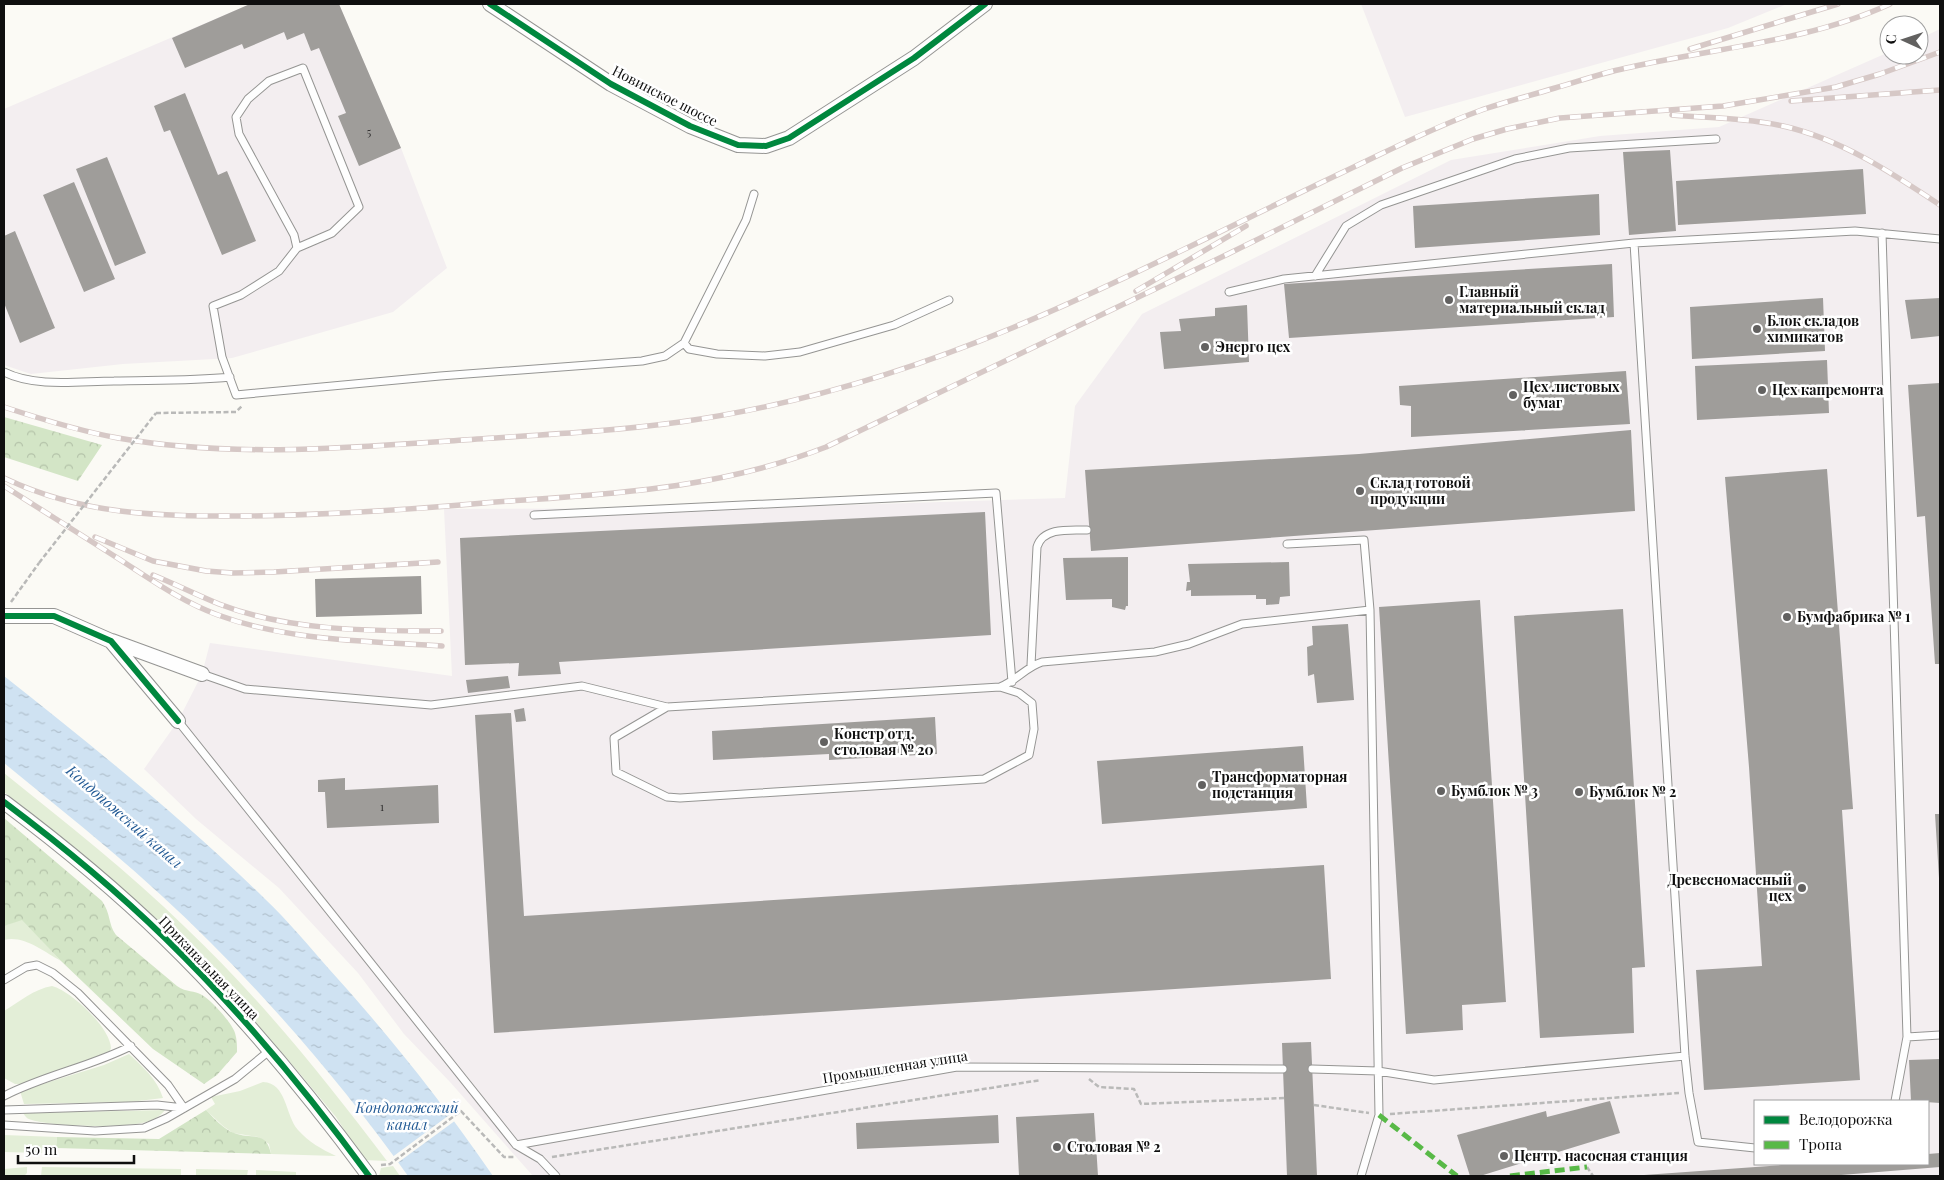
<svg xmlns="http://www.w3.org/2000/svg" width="1944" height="1180" viewBox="0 0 1944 1180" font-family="'Playfair Display',serif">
  <defs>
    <pattern id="forest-crowns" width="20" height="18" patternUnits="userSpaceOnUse" patternTransform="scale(1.25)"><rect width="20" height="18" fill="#d3e5c6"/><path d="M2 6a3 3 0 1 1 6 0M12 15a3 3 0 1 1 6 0" fill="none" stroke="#b4c3a9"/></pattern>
    <pattern id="water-ripples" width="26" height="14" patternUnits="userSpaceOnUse" patternTransform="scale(1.25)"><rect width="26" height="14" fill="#cfe2f2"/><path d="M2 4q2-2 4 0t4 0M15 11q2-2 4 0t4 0" fill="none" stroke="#b1c1ce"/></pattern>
  </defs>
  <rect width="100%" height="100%" fill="#fbfaf5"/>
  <path fill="#f3eef0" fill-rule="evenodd" d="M250,4H339L401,148L447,268L393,312L232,358L123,364L31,374L4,365V109Z
    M1361,4H1787L1728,28L1405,117Z
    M1940,29V1176H533L450,1082L404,1034L358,973L279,888L196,819L144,769L178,721L202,674L210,643L452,676L444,509L753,508L1065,498L1075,406L1142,314L1451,160L1600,136L1719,127L1889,52V55H1919V39ZM1755,1101H1928V1164H1755Z"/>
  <path fill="#e3eed7" d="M4,773C66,823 129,872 186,928C260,998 325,1079 387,1161L364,1160L336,1117L301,1075L264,1032L175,939L110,878L4,792Z
    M22,919L61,961C44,952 24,935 4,940V926Z
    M52,986C71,991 110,1027 111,1048L109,1053L21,1084H15L4,1078V1011C19,1002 34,989 52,986Z
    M129,1054C143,1067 157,1079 163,1098L130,1102L24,1104L20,1091L104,1065Z
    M263,1082C287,1083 285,1115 298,1130C309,1142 321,1149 336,1156L271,1154L269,1144L258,1137L233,1133L223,1126L206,1110L215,1104L211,1097L240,1091Z
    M165,1110C160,1116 154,1120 146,1122C125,1128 53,1127 32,1120C27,1119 26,1117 23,1113Z
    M4,1135L57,1137L56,1148H42V1153L4,1152Z
    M393,1166L400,1176H379L381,1168Z
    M27,1167V1173L24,1176H4V1169Z
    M42,1167L181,1169V1176H41Z
    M196,1169L248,1170L247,1176H196Z
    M256,1170L296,1172V1176H256Z"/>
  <path fill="url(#forest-crowns)" d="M4,417L102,445L78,481L4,457Z
    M4,818L102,901C111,914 108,924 116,935L177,986C187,993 194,990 202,995C211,1000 232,1023 235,1033C237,1039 237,1046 237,1052L217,1075L204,1084L153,1049L61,961L22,920L4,926Z
    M206,1110C214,1118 223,1129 234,1133C252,1140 266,1130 271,1154L56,1148L57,1137L159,1139Z"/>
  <path fill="url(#water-ripples)" d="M4,676C94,747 183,819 265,899C288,921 308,945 329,969C388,1034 443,1103 493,1176H408C349,1093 282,1014 210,942C146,877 74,820 4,763Z"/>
  <path fill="#fbfaf5" d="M452,1113L456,1120L396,1164L391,1158Z"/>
  <path fill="#9f9d9a" d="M250,4H339L401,148L359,166L338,116L346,113L319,48L311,51L304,33L287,40L284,32L244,49L242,44L185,68L172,38Z
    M185,93L218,175L227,171L256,241L222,255L170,130L164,132L154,106Z
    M1670,150L1676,231L1629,235L1623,152Z
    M107,157L146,253L115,266L76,169Z
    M1863,169L1866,214L1678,225L1676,181Z
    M74,182L115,279L84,292L43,195Z
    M1599,194L1600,235L1415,248L1413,206Z
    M15,231L55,328L20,343L4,303V236Z
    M1612,264L1614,317L1289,338L1284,284Z
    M1823,298L1825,351L1692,359L1690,307Z
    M1940,298V336L1911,339L1905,300Z
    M1247,305L1249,362L1164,369L1160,332L1181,331L1179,319L1215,316V308Z
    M1827,360L1829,413L1697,420L1695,366Z
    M1626,371L1630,424L1411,437V406L1400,405L1399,386Z
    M1940,383V664H1935L1925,516L1917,517L1908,385Z
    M1631,430L1635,511L1091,551L1085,470L1359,454Z
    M1827,469L1853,809L1842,810L1860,1080L1704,1090L1696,970L1762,966L1749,767L1725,477Z
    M985,512L991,635L559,662L561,674L518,676L519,663L465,665L460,538Z
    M1128,557V606H1126L1125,610L1112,607V599L1066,600L1063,558Z
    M1289,562L1290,596L1280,597L1279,604L1266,605V599H1256V595L1191,596V590L1186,591L1187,582H1190L1188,564Z
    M421,576L422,614L316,617L315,579Z
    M1480,600L1506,1002L1462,1005L1463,1030L1406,1034L1379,607Z
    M1623,609L1645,967L1632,968L1634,1033L1540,1038L1514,616Z
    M1348,624L1354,700L1317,703L1314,674L1308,676L1307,647L1313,645L1312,626Z
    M508,676L510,688L468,693L466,680Z
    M524,708L526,721L516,722L514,710Z
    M511,713L524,916L1324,865L1331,979L494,1033L475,715Z
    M935,717L937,754L829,760V754L713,760L712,731Z
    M1303,746L1307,808L1102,824L1097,761Z
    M345,778V790L438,785L439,823L327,828L325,792H318V780Z
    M1935,814H1940V877L1939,878Z
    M1311,1042L1317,1176H1287L1282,1043Z
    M1940,1059V1103L1911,1101L1909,1060Z
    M1610,1101L1620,1133L1480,1176H1470L1457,1135L1546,1111L1547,1117Z
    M1094,1113L1098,1176H1019L1016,1117Z
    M998,1115L999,1143L857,1149L856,1123Z
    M1940,1153V1167L1829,1176H1644V1175L1796,1164H1928V1154Z"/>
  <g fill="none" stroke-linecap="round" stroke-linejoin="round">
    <g stroke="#959593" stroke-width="9">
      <path id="service" d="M754,194L746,220L684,343L689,349L717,354L765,356L800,352L894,325L949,300
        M1882,233L1907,1037
        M1634,243L1685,1056L1689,1093L1698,1142L1755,1148
        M297,248L332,233L359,207L303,68L269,81L248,99L236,117L239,134L294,235L297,248L279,271L241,295L213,306L222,357L236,395L440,376L642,361L665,356L684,343
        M1315,276L1346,226L1381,205L1515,159L1569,148L1716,139
        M1229,292L1284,279L1634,243L1855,231L1940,239
        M4,372C36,388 80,381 114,381C153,380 192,381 230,377
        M534,515L996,493L1012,682
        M1287,544L1364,540L1370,610L1379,1115L1361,1176
        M1031,665L1037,547C1043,527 1070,530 1087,530
        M202,674L245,689L431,705L582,686L667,707L1000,687C1016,681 1026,667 1042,662L1155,652L1189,644L1242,624L1370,610
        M667,707L614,738L616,772L667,797L680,798L984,779L1029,755L1034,729L1032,703L1019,693L1000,687
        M178,721L516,1145L540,1159L556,1176
        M4,980L26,967L37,965L53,973L78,993L168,1085L184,1108
        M1312,1069L1378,1071L1434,1080L1685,1056
        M4,1096C44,1075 90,1067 131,1046
        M1895,1101L1907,1037L1940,1035
        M4,1110L157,1105L184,1108
        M4,1125L95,1131L144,1128L167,1118L235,1079L269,1051
        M516,1145L957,1067L1283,1069"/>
    </g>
    <g stroke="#959593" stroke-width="16">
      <path id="minor" d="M490,4L611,84L690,126L738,145L766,146L789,138L914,58L985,4
        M4,616H54L111,641L178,721
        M112,641L202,674
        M4,802C60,844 115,889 165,938C240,1011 308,1093 369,1176"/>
    </g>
    <path stroke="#b9b9b8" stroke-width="2.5" stroke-dasharray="5 2.5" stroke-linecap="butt" d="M156,413L236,412L243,405
      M11,602L39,563
      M1089,1079L1099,1087L1134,1089L1141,1104L1284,1098
      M1314,1105L1369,1113
      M1390,1114L1679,1093
      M552,1157L1041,1080
      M381,1165L390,1164L461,1111L504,1157H515
      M1587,1167L1593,1176"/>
    <use href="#service" stroke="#fefefe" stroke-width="7"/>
    <use href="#minor" stroke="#fefefe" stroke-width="14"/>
    <g stroke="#d6c8c6" stroke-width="5.5">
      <path id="rail" d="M1690,49L1838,4
        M1791,101L1940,90
        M1672,115C1709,118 1747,118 1783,126C1841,139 1892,173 1940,205
        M1136,291L1246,226
        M4,407C41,419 79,431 118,438C233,458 348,448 463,440C536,435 608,432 680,422C795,406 906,372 1012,328C1122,282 1228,227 1335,176C1382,154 1429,129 1479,111C1504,102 1529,96 1555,88C1580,81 1605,72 1631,67C1716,48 1810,41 1890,4
        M4,478C84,516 159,516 246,516C326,515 405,510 484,503C604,494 713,491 826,447L1228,254L1402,168L1473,139L1507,129L1560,118L1723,106L1836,87L1880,74L1940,52
        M4,486C42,510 81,535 119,559C150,579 182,602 218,615C288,641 367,641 442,646
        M95,537L153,561L206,571L233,573L274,572L438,562
        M153,575C175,584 197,595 219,604C289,631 367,631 441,631"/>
    </g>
    <use href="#rail" stroke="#fff" stroke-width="4" stroke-dasharray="11" stroke-linecap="butt"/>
    <path stroke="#b9b9b8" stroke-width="2.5" stroke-dasharray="5 2.5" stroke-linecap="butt" d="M39,563L156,413"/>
    <path stroke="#58b947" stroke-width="5" stroke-dasharray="10 5" stroke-linecap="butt" d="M1379,1115L1457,1176
      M1510,1176L1587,1167"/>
    <g stroke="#fff" stroke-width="9">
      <path id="cycleway" d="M490,4L611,84L690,126L738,145L766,146L789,138L914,58L985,4
        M4,616H54L111,641L178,721
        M4,802C60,844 115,889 165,938C240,1011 308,1093 369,1176"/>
    </g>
    <use href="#cycleway" stroke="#00873e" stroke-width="6"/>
  </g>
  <g fill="#626160" stroke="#fff" stroke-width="2">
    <circle cx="1449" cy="300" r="5"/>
    <circle cx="1757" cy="329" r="5"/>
    <circle cx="1205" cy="347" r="5"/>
    <circle cx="1762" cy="390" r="5"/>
    <circle cx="1513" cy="395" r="5"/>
    <circle cx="1360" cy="491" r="5"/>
    <circle cx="1787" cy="617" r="5"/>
    <circle cx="824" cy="742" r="5"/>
    <circle cx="1202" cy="785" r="5"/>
    <circle cx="1441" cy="791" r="5"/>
    <circle cx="1579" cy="792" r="5"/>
    <circle cx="1802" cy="888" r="5"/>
    <circle cx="1057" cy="1147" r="5"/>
    <circle cx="1504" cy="1156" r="5"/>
  </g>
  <g text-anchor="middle" stroke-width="5" stroke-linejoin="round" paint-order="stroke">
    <g font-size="11" fill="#333232">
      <text x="369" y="136">5</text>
      <text x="382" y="811">1</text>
    </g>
    <g font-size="14" fill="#0f0f0f" stroke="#fff">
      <text transform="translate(665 96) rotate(27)" y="5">Новинское шоссе</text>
      <text transform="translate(209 968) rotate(46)" y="5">Приканальная улица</text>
      <text transform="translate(895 1067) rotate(-9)" y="5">Промышленная улица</text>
    </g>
    <g font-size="14" font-weight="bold" fill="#0f0f0f" stroke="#fff" text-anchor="start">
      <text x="1459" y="297">Главный<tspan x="1459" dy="16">материальный склад</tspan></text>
      <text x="1767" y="326">Блок складов<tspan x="1767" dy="16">химикатов</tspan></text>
      <text x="1215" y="352">Энерго цех</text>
      <text x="1523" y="392">Цех листовых<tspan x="1523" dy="16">бумаг</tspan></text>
      <text x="1772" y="395">Цех капремонта</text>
      <text x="1370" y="488">Склад готовой<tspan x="1370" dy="16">продукции</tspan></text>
      <text x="1797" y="622">Бумфабрика № 1</text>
      <text x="834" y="739">Констр отд.<tspan x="834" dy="16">столовая № 20</tspan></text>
      <text x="1212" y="782">Трансформаторная<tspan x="1212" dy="16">подстанция</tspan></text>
      <text x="1451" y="796">Бумблок № 3</text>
      <text x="1589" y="797">Бумблок № 2</text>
      <text x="1792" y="885" text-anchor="end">Древесномассный<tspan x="1792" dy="16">цех</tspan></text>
      <text x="1067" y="1152">Столовая № 2</text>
      <text x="1514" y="1161">Центр. насосная станция</text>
    </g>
    <g font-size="15" font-style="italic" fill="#245b95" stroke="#fff">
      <text transform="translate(124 817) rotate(41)" y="5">Кондопожский канал</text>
      <text x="407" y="1113">Кондопожский<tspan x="407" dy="17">канал</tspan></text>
    </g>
  </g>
  <rect width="1944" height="1180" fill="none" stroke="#0f0f0f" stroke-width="10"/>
  <rect x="1754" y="1100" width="175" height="65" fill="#ffffff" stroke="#9f9f9f"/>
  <rect x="1764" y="1116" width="25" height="8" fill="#00873e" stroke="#9f9f9f"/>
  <text x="1799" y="1125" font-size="15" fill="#0f0f0f">Велодорожка</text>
  <rect x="1764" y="1141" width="25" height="8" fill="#58b947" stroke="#9f9f9f"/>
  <text x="1799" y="1150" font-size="15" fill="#0f0f0f">Тропа</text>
  <g transform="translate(1904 40) rotate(273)"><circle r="24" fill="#ffffff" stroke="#9f9f9f"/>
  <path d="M0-4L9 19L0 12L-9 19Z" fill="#626160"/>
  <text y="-8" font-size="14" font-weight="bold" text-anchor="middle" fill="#0f0f0f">С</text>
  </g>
  <path d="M18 1155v8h116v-8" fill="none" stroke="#0f0f0f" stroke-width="2.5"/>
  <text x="25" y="1155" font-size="15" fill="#0f0f0f" stroke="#ffffff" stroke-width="4" paint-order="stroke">50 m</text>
</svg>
